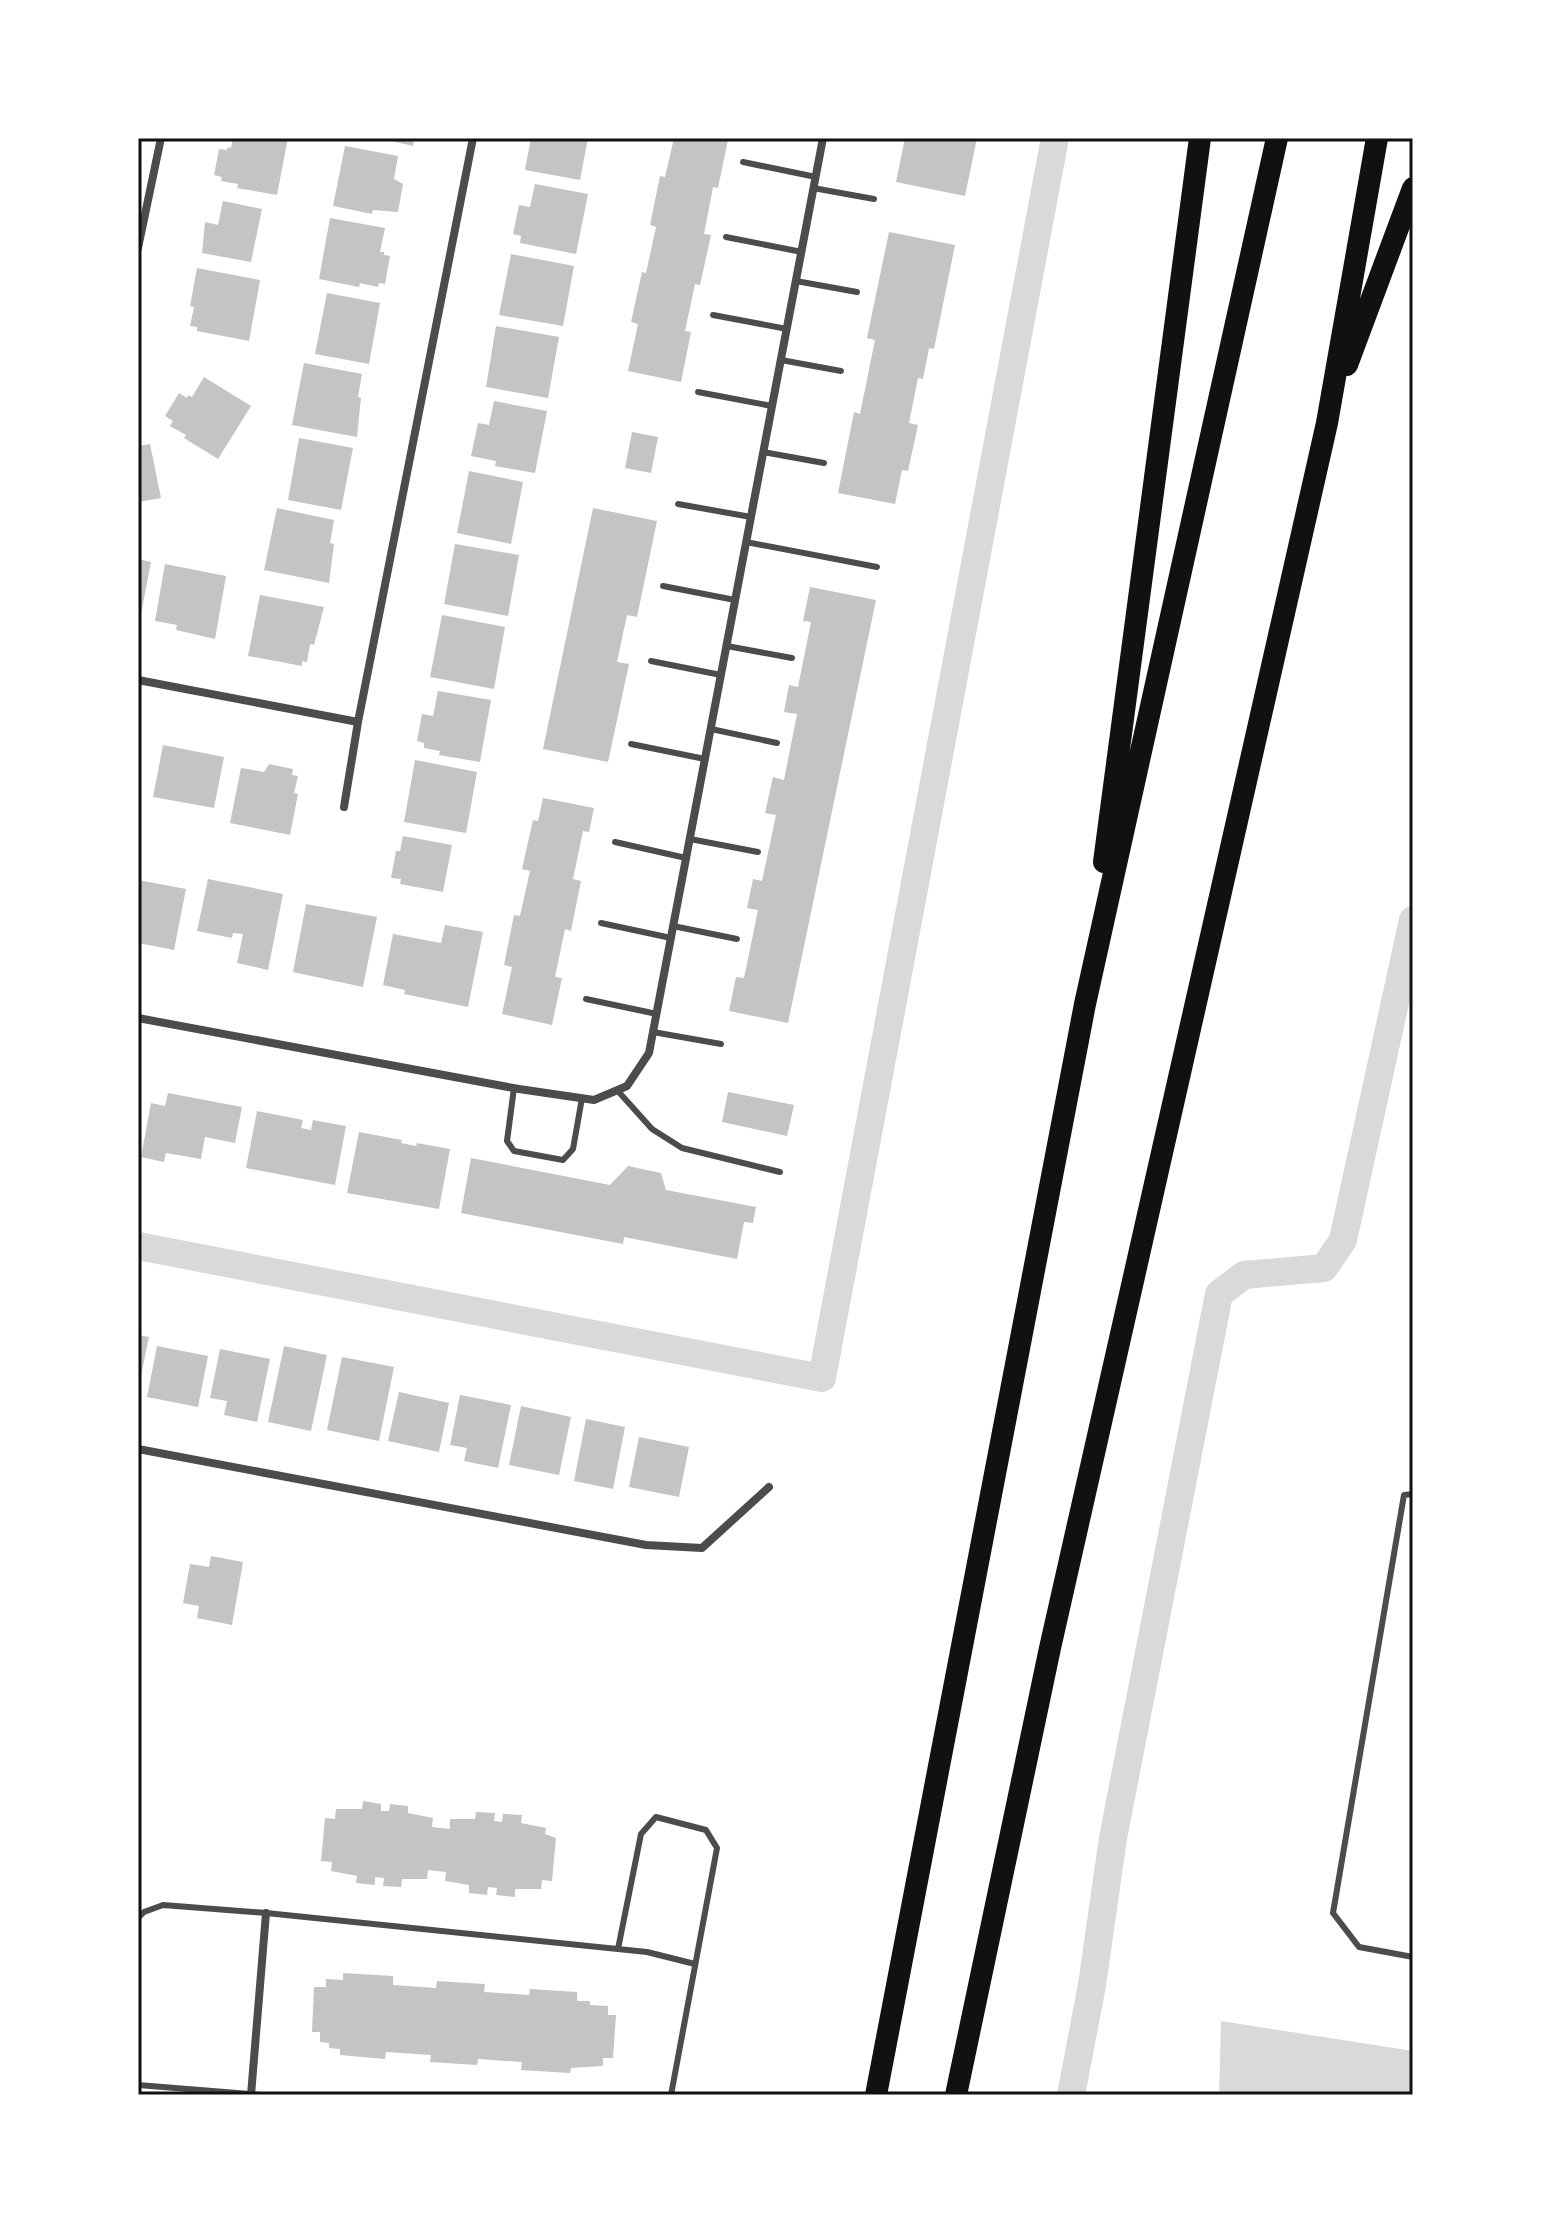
<svg xmlns="http://www.w3.org/2000/svg" width="1551" height="2233" viewBox="0 0 1551 2233" font-family="'Nunito Sans',sans-serif">
  <rect width="100%" height="100%" fill="#fff"/>
  <path fill="#d9d9d9" d="M1221,2021L1413,2051V2095H1219Z"/>
  <g fill="none" stroke-linecap="round" stroke-linejoin="round">
    <path stroke="#d9d9d9" stroke-width="28" d="M138,1246L822,1378L1055,138
      M1071,2095L1092,1985L1113,1838L1219,1294L1244,1275L1324,1268L1343,1240L1413,920"/>
  </g>
  <path fill="#c4c4c4" d="M233,138H288L277,195L237,188L238,184L221,181L222,177L214,175L219,149L227,150L228,147L231,148Z
    M378,138H414L413,146Z
    M531,138H588L580,180L525,170Z
    M674,138L728,140L718,188L713,187L704,234L711,235L700,285L695,284L685,331L691,332L681,382L628,371L638,324L631,322L642,272L646,273L656,227L650,225L660,176L665,177Z
    M905,138H977L965,196L896,182Z
    M345,146L398,156L394,179L403,184L398,212L373,210L372,214L333,206Z
    M535,184L588,194L576,254L520,243L521,236L513,234L519,205L530,207Z
    M223,201L262,209L251,262L202,253L205,222L218,225Z
    M330,218L385,228L380,252H384V255L390,256L385,284L379,283L378,287L360,283L359,287L319,279Z
    M889,232L955,245L934,349L929,348L923,379L918,378L909,423L918,425L908,471L902,470L895,504L838,493L854,412L860,414L875,340L867,338Z
    M511,254L574,266L563,326L499,315Z
    M197,268L260,280L249,341L197,331V327L190,326L194,307L190,306Z
    M327,293L380,303L369,364L315,354Z
    M496,326L559,337L548,398L486,387Z
    M304,363L362,374L358,397L361,398L357,437L292,425Z
    M204,377L251,406L218,459L184,438L186,435L170,426L173,421L165,416L179,393L187,398L188,395L192,397Z
    M494,401L547,411L535,473L495,466L496,461L471,456L478,423L489,425Z
    M632,432L658,437L651,473L625,468Z
    M299,438L353,448L341,510L288,500Z
    M150,444L161,498L138,502V446Z
    M469,471L523,482L511,544L457,533Z
    M277,508L334,520L330,543L334,544L329,583L264,570Z
    M593,508L657,521L637,617L627,615L617,662L629,664L608,762L543,749Z
    M455,544L519,555L508,616L444,604Z
    M138,559L151,562L141,614H138Z
    M165,564L226,576L215,639L176,630L177,625L155,621Z
    M810,587L876,600L788,1023L729,1011L736,977L744,978L758,910L747,908L753,879L762,881L776,815L765,813L773,777L784,780L797,714L784,712L789,685L798,687L811,622L803,621Z
    M260,595L324,607L314,645L310,644L307,662L302,661V666L248,656Z
    M442,615L505,627L494,689L430,677Z
    M438,691L491,700L480,762L439,755L440,751L424,748V743L417,741L422,714L433,716Z
    M163,745L224,757L214,808L153,797Z
    M415,760L477,772L466,833L404,822Z
    M269,764L293,769L292,775L298,776L294,793L298,794L290,835L230,823L241,768L264,772Z
    M543,798L594,808L589,832L583,831L573,879L581,881L571,931L565,929L555,977L562,978L552,1025L502,1014L512,967L504,965L514,915L520,916L530,871L522,869L533,820L538,821Z
    M403,836L452,845L443,892L400,884L401,879L391,878L396,851H400Z
    M208,879L283,894L268,970L237,963L243,934L233,933L232,938L197,931Z
    M138,880L186,889L174,950L138,943Z
    M306,904L377,917L363,987L293,972Z
    M445,925L483,932L468,1007L404,994L405,990L383,985L393,934L441,943Z
    M728,1092L794,1105L787,1136L722,1122Z
    M168,1093L242,1107L235,1143L205,1137L201,1159L166,1153L164,1162L141,1157L151,1103L165,1106Z
    M257,1111L303,1120L301,1128L311,1130L313,1120L346,1126L335,1185L246,1168Z
    M359,1132L402,1140L401,1143L416,1146L417,1143L450,1149L439,1209L347,1193Z
    M471,1158L610,1185L628,1166L661,1173L666,1190L756,1207L753,1223L744,1222L737,1259L624,1237L623,1244L461,1213Z
    M138,1335L149,1337L139,1385H138Z
    M157,1346L208,1356L198,1407L147,1397Z
    M284,1346L327,1355L311,1431L268,1422Z
    M220,1349L270,1359L257,1422L224,1415L227,1401L210,1398Z
    M342,1357L394,1367L379,1441L327,1430Z
    M399,1392L449,1403L439,1452L388,1441Z
    M460,1395L511,1405L498,1468L464,1461L467,1448L450,1445Z
    M521,1406L571,1417L559,1475L509,1465Z
    M586,1419L625,1427L613,1489L574,1481Z
    M639,1437L689,1447L679,1497L629,1487Z
    M211,1556L243,1562L232,1625L197,1618L199,1606L183,1603L190,1564L209,1567Z
    M363,1801L381,1804V1811H389L390,1804L408,1806V1813L433,1818L432,1827L450,1829V1819H475L476,1812L495,1813L494,1821L502,1822L503,1814L522,1815L521,1823L546,1828L545,1834L556,1838L552,1881L542,1880L541,1889H515V1897L496,1895L497,1888L488,1887L487,1895L469,1893V1885L445,1881L446,1872L428,1870L427,1879H402L401,1887L383,1886L384,1878L375,1877V1885L356,1883L357,1876L331,1871L332,1862L321,1861L325,1818L335,1819L336,1809H362Z
    M343,1973L393,1976V1985L436,1988L437,1981L485,1984L484,1992L529,1995L530,1989L577,1992V2001H590V2005L608,2006V2015H616L613,2058H603V2066L571,2068L570,2073L521,2070L522,2062L478,2059L477,2065L430,2062L431,2055L386,2052L385,2059L340,2055V2049L329,2048V2043L320,2042V2032H312L314,1987H326V1979L343,1980Z"/>
  <g fill="none" stroke-linecap="round" stroke-linejoin="round">
    <path stroke="#4c4c4c" stroke-width="6" d="M743,162L816,177
      M813,188L874,199
      M726,237L802,252
      M796,281L857,292
      M713,315L787,329
      M781,360L841,371
      M698,392L772,406
      M763,452L824,463
      M678,504L751,517
      M746,542L877,567
      M663,586L735,600
      M727,646L792,658
      M651,661L721,675
      M711,729L777,743
      M631,744L705,759
      M690,839L758,852
      M615,842L686,858
      M601,923L671,938
      M673,926L737,939
      M586,999L657,1014
      M653,1032L721,1044
      M514,1088L507,1141L514,1151L563,1160L573,1149L582,1098
      M617,1090L652,1129L682,1148L780,1172
      M1413,1384V1387
      M1413,1494L1404,1495L1333,1913L1359,1947L1413,1957
      M138,1918L144,1912L163,1905L266,1913L647,1952L695,1964
      M618,1949L641,1834L656,1817L706,1830L717,1848L671,2095
      M138,2085L261,2095"/>
    <path stroke="#4c4c4c" stroke-width="8" d="M138,248L161,138
      M138,680L358,722
      M344,807L358,722L473,138
      M138,1018L519,1089L594,1100L627,1086L649,1053L823,138
      M138,1449L646,1545L702,1548L769,1487
      M251,2095L266,1913"/>
    <path stroke="#111" stroke-width="22" d="M1347,365L1413,188
      M1104,862L1200,138
      M876,2095L1085,1004L1277,138
      M956,2095L1050,1648L1327,423L1377,138"/>
  </g>
  <rect width="1551" height="2233" fill="none" stroke="#ffffff" stroke-width="280"/>
  <rect x="140" y="140" width="1271" height="1953" fill="none" stroke="#111" stroke-width="3"/>
</svg>
